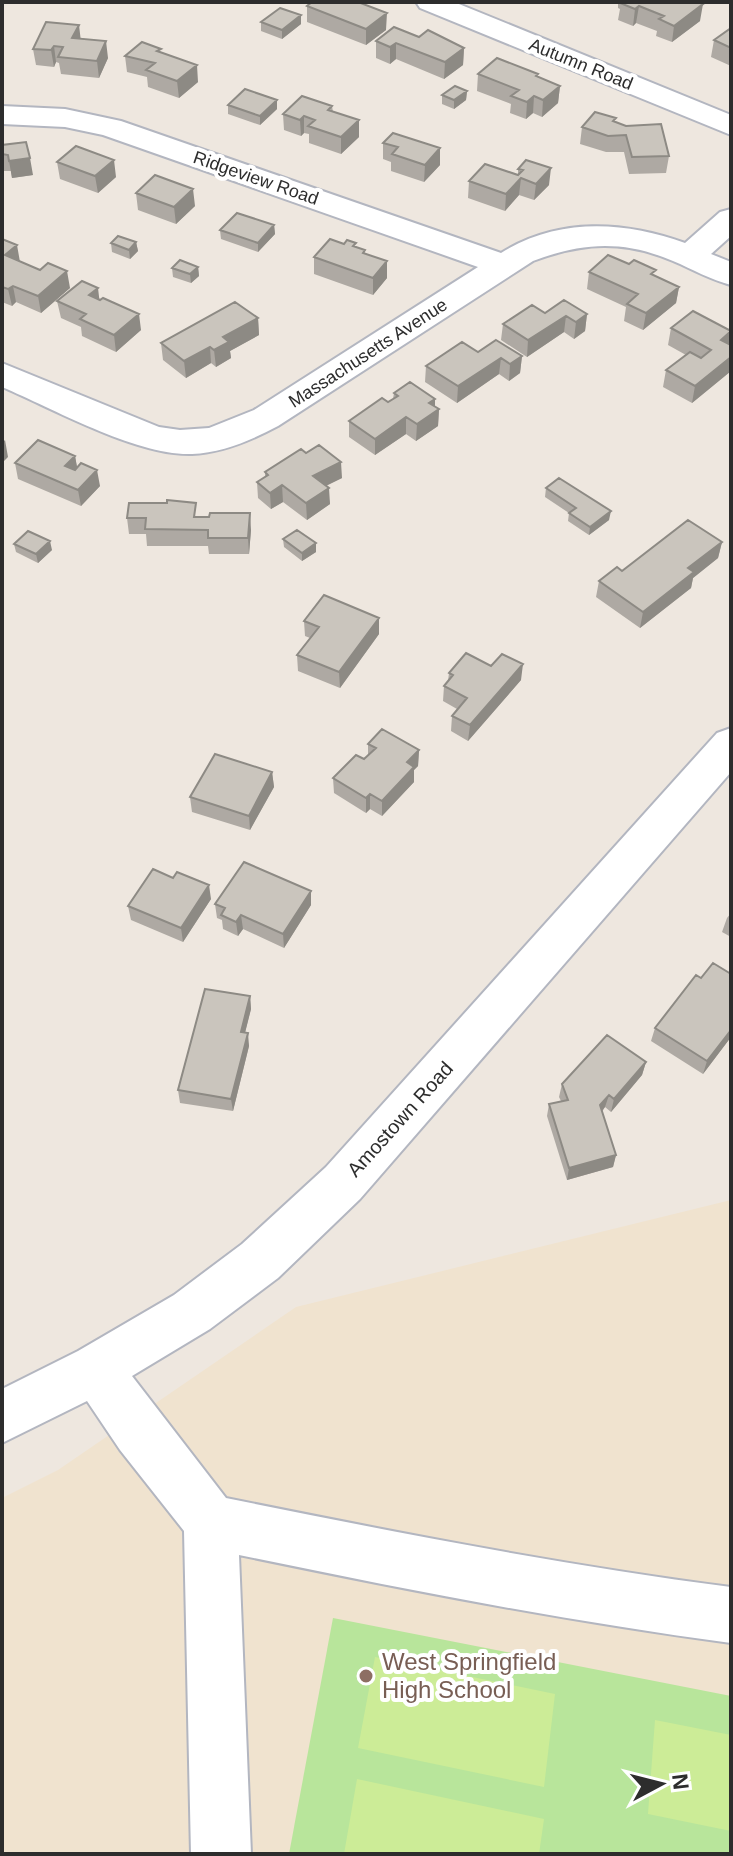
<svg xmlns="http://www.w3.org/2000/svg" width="733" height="1856" viewBox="0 0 733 1856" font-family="Helvetica,sans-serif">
  <rect width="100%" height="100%" fill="#eee7df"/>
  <path fill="#f0e3cf" d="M731,1200V1854H2V1498L58,1470L296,1307Z"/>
  <path fill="#b8e59b" d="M333,1618L731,1696V1854H289Z"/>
  <path fill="#ccec97" d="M375,1657L555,1694L544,1787L358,1748Z
    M655,1720L731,1735V1831L648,1814Z
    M357,1779L544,1819L539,1854H344Z"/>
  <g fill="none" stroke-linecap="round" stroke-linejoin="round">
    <g stroke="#b3b6c0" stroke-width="4">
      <path id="minor" d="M416,2H454L731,115V135L420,8Z
        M2,106L65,109L121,121L501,253C558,217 625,221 685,243L720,212L731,209V236L711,254L731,262V285C711,280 692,269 673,261C624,240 583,242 533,261L278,426C252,440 222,453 192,454C137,456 54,409 2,387V363L159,427L180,430L209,428L254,410L478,267L103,135L65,127L2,124Z
        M731,728V772L360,1199L278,1278L210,1329L132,1376L226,1498C394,1532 561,1565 731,1587V1643C566,1621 402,1589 239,1555L251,1854H191L184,1531L120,1450L87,1401L2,1443V1389L78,1351L174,1295L242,1244L326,1167L717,733Z"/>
    </g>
    <use href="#minor" fill="#fff" fill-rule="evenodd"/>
  </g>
  <path fill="#aea9a3" d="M618,2H697L700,21L672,42L656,36L657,31L636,23L633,26L618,20L620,9L618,8Z
    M307,6L386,30L366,45L307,22Z
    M301,15V24L282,39L261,31V22Z
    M731,28V66L711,57L714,40Z
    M419,37L464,48L463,65L444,79L396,59L390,64L376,58V41Z
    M80,39L108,58L99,78L61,74L59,63L56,62L54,67L36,65L33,49Z
    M162,53L198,82L179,98L148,87L147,77L127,72L125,56Z
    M478,74L538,77L560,86L558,103L542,117L533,113L526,119L510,113L511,104L477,91Z
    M467,91L466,100L454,109L442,104V95Z
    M277,100V109L260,125L228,114V105Z
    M332,106L333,112L359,120V137L341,154L309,143V134L304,133L301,136L284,130L283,114Z
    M615,122L669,156L666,173L629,174L624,152H606L580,144L582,127Z
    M393,133L440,165L424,182L391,171V162L383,159V143Z
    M2,145L33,175L12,178L11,171H2Z
    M57,162L116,177L98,193L60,179Z
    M518,169L549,185L534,200L519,195L505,211L468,198L469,181L518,175Z
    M136,193L195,206L176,224L138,210Z
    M274,225L275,234L258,252L221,239L220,230Z
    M2,240L20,261L70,288L41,313L16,302L12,306L2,302Z
    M136,242L138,251L130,259L112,252L111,243Z
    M356,247L365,253L387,278L373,295L314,274V257Z
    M198,267L199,276L191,283L173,277L172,268Z
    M589,272L655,276L679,287L676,303L643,330L624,321L626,307L587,289Z
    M100,300L141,330L116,352L82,336L81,327L61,318L57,301Z
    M545,313L587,314L585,331L574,339L564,332L527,357L501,340L503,324Z
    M258,318L259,335L230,351L231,358L216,367L211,363L186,378L163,360L161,343Z
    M671,328L731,345V371L692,403L663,387L666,370L686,355L668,345Z
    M478,352L522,356L520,373L509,381L499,374L457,403L425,382L426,366Z
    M394,393L435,406L439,409L438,426L416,441L406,434L375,455L349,437V421L388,402L393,399Z
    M75,456L77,468L100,486L81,506L18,479L15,463Z
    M265,472L342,478L326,486L330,504L307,520L283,502L271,509L258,498L257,482L265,477Z
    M546,488L609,520L589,535L568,521L569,513L545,497Z
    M197,517H209L251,530L249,554H209L208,546H147L146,534H129L127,518Z
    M283,539L316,552L302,561L284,547Z
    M722,542L718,558L693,578L691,588L640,628L596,597L599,581L622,571Z
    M14,544L52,550L38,563L16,552Z
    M304,621L379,634L340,688L298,671L297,655L310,638L305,636Z
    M491,666L521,680L468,741L451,731L452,716L457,709L443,701L444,686L448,681L449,673Z
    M368,744L419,750L418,766L414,770V782L382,816L370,809L366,813L334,793L333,778L364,759L368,755Z
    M272,772L274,787L250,830L192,812L190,797Z
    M311,891V905L284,948L243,929L238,936L223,929L222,920L217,918L215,904Z
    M211,899L183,942L131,920L128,906Z
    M731,913V937L722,932L727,918Z
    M731,974V1037L703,1074L651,1041L655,1028L701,978Z
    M250,996L251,1009L245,1032L249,1046L233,1111L180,1103L178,1090Z
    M646,1062L642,1075L611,1112L605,1107L602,1112L616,1155L613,1167L567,1180L547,1116L549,1104L561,1101L559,1097L562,1084Z"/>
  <path fill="#8d8a84" d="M703,4L700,21L672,42L674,26Z
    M639,6L636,23L633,26L635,9Z
    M387,13L386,30L366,45V29Z
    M301,15V24L282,39V30Z
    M79,25L81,42L72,38Z
    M106,41L108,58L99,78L97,61Z
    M396,43V59L390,64V47Z
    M54,46L56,62L54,67L51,50Z
    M464,48L463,65L444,79L445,62Z
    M197,65L198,82L179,98L177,81Z
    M560,86L558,103L542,117L543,100Z
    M467,91L466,100L454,109V100Z
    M534,96L533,113L526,119L527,102Z
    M277,100V109L260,125V116Z
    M304,116V133L301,136L300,120Z
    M359,120V137L341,154V137Z
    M440,148V165L424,182L425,165Z
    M30,158L33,175L12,178L9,161Z
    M114,160L116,177L98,193L95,176Z
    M551,168L549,185L534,200L536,184Z
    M521,178L519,195L505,211L506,194Z
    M193,189L195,206L176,224L174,207Z
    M274,225L275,234L258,252V243Z
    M136,242L138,251L130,259L129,250Z
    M17,245L20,262L5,255Z
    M387,261V278L373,295V278Z
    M198,267L199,276L191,283L190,274Z
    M67,271L70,288L41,313L38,296Z
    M13,286L16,302L12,306L8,289Z
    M679,287L676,303L643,330L646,313Z
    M98,288L100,305L89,295Z
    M139,314L141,330L116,352L114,335Z
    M587,314L585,331L574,339L576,322Z
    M566,316L564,332L527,357L528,340Z
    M258,318L259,335L230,351L231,358L216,367L214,350L223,337Z
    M731,332V335L728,348L721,340Z
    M210,347L211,363L186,378L184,361Z
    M522,356L520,373L509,381L510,364Z
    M731,357V371L692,403L695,386Z
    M501,358L499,374L457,403L458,386Z
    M435,399V412L439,409L438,426L416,441L417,424L429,403Z
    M406,417V434L375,455V439Z
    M5,440L8,457L2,463V443Z
    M75,456L78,472L65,466Z
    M341,462L342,478L313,492V476Z
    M97,470L100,486L81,506L78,490Z
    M282,485L283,502L271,509L270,493Z
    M329,488L330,504L307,520L306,503Z
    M611,511L609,520L589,535L590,527Z
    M250,513L251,530L249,554L248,538Z
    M50,541L52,550L38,563L36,554Z
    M722,542L718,558L693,578L691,588L640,628L643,612L688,568Z
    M316,543V552L302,561V553Z
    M379,618V634L340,688L339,672Z
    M523,664L521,680L468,741L470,725Z
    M419,750L418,766L414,770V782L382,816V801L407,762Z
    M272,772L274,787L250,830L249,816Z
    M370,794V809L366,813V798Z
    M209,885L211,899L183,942L181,928Z
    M311,891V905L284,948L283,934Z
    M241,915L243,929L238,936L236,922Z
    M250,996L251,1009L242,1045L241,1032Z
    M731,1030V1037L703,1074L707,1061Z
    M248,1033L249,1046L233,1111L231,1099Z
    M646,1062L642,1075L611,1112L614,1099Z
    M609,1095L605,1107L596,1118L600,1105Z
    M616,1155L613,1167L567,1180L569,1168Z"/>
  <path fill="#cac5bd" stroke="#8d8a84" stroke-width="2" d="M312,2H358L387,13L366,29L307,6Z
    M622,2H697L703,4L674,26L659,19L664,16L639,6L635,9L620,3Z
    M280,8L301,15L282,30L261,22Z
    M46,22L79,25L72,38L106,41L97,61L58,57L63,47L54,46L51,50L33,49Z
    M394,27L419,37L428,30L464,48L445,62L396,43L390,47L376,41Z
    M731,28V48L714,40Z
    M142,42L161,49L157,51L197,65L177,81L146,70L155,63L125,56Z
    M497,58L538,74L536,76L560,86L543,100L534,96L527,102L511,96L519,90L478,74Z
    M455,86L467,91L454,100L442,95Z
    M245,89L277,100L260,116L228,105Z
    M302,96L332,106L328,110L359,120L341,137L308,126L315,120L304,116L300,120L283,114Z
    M595,112L616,118L613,121L626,126L661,124L669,156L632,157L626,135L608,136L582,127Z
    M393,133L440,148L425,165L392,154L398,147L383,143Z
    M26,142L30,158L9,161L8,155L2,154V145Z
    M76,146L114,160L95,176L57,162Z
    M526,160L551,168L536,184L521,178L506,194L469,181L485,164L518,175L523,170L518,169Z
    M155,175L193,189L174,207L136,193Z
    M237,213L274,225L258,243L220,230Z
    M118,236L136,242L129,250L111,243Z
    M2,239L17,245L5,255L40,270L48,263L67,271L38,296L13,286L8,289L2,287Z
    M330,239L344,244L347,240L356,243L353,246L365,250L363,253L387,261L373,278L314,257Z
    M608,255L629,264L634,260L656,270L651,274L679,287L646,313L627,304L638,294L589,272Z
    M180,260L198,267L190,274L172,268Z
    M82,281L98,288L89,295L100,300L103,298L139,314L114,335L80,319L86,314L57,301Z
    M564,300L587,314L576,322L566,316L528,340L503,324L532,305L545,313Z
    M235,302L258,318L223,337L229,342L214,350L210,347L184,361L161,343Z
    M693,311L731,331L721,340L731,345V357L695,386L666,370L690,352L701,358L711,350L671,328Z
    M496,340L522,356L510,364L501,358L458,386L426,366L462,342L478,352Z
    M410,382L435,399L429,403L439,409L417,424L406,417L375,439L349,421L382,398L388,402L398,396L394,393Z
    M38,440L75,456L65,466L75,470L81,463L97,470L78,490L15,463Z
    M319,445L341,462L313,476L329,488L306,503L282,485L270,493L257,482L268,475L265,472L301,449L306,453Z
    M559,478L611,511L590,527L569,513L576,508L546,488Z
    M167,500L196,503L194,517H209L210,513H250L248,538H208V530L145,529L146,518H127L129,503H167Z
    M688,520L722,542L688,568L694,572L643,612L599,581L617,567L622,571Z
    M297,530L316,543L302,553L283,539Z
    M28,531L50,541L36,554L14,544Z
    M324,595L379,618L339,672L297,655L319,627L304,621Z
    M466,653L491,666L502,654L523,664L470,725L452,716L467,698L444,686L453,675L449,673Z
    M382,729L419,750L407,762L414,767L382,801L370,794L366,798L333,778L356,755L364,759L376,748L368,744Z
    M215,754L272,772L249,816L190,797Z
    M244,862L311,891L283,934L241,915L236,922L221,915L225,908L215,904Z
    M153,869L173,878L177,872L209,885L181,928L128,906Z
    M713,963L731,974V1030L707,1061L655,1028L696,975L701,978Z
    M205,989L250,996L241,1032L248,1033L231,1099L178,1090Z
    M607,1035L646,1062L614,1099L609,1095L600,1105L616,1155L569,1168L549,1104L568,1100L562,1084Z"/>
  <circle fill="#8d6e63" stroke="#fff" stroke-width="3" cx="366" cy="1676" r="8"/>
  <g text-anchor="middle" stroke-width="8" stroke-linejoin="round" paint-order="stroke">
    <g font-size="18" fill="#2d2d2d" stroke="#fff">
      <text transform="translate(581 64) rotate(22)" y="6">Autumn Road</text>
      <text transform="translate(256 178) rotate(19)" y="6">Ridgeview Road</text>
      <text transform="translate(368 353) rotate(-33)" y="6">Massachusetts Avenue</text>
    </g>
    <g font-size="20" fill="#2d2d2d" stroke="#fff">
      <text transform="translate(400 1119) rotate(-48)" y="7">Amostown Road</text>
    </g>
    <g font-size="24" fill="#785e54" stroke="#fff" text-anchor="start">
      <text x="382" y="1670">West Springfield<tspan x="382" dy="28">High School</tspan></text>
    </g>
  </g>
  <rect width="733" height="1856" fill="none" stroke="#2d2d2d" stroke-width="8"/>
  <g transform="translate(661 1784) rotate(83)" stroke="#ffffff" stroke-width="6" paint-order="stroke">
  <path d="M0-6L14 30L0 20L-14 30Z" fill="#2d2d2d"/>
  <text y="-12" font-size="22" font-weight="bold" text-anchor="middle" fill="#2d2d2d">N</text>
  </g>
</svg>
